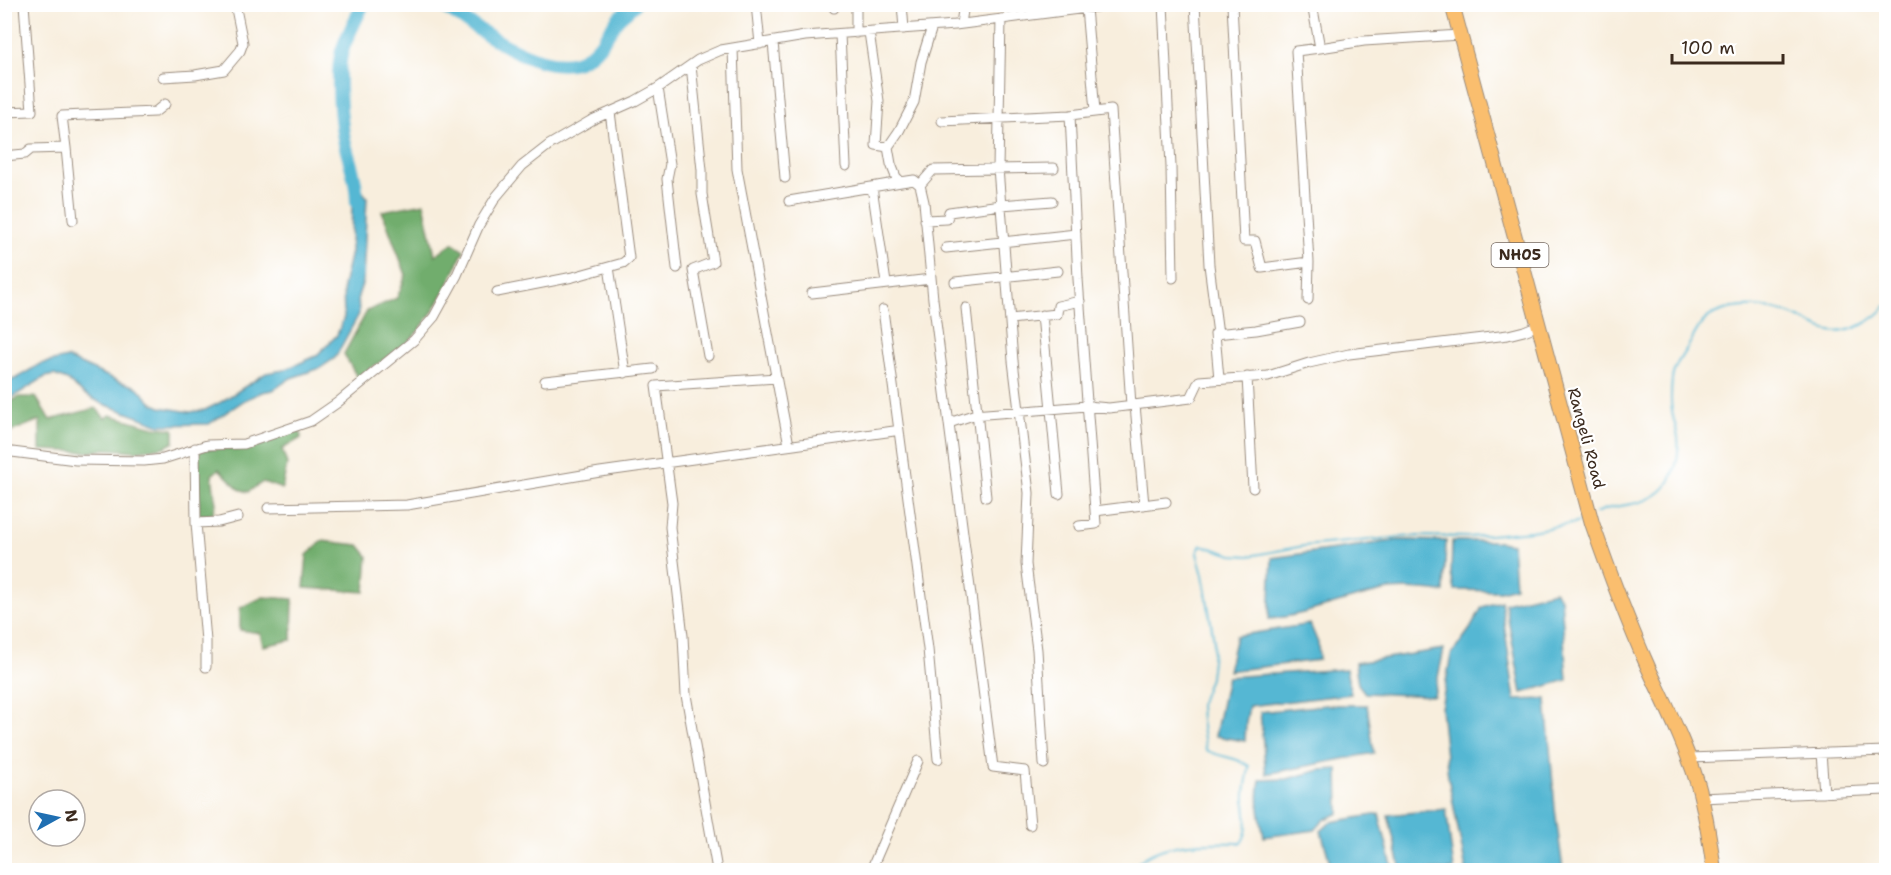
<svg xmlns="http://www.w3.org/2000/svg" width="1891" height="875" viewBox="0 0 1891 875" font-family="'Shantell Sans',sans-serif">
  <rect width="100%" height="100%" fill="#fff"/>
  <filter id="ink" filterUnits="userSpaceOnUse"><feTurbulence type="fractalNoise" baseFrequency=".0167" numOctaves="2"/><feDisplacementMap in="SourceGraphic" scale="12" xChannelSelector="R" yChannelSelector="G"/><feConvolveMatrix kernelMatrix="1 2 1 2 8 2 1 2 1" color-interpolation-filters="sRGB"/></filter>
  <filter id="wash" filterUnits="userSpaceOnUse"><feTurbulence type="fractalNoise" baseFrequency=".008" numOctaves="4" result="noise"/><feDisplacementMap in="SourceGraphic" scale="24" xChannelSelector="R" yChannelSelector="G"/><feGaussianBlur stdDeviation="1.35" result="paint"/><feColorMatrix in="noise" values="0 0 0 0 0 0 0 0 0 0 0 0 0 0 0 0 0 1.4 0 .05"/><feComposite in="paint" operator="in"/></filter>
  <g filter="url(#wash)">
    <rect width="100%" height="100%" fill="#f8eedd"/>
    <path fill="#71ad6d" stroke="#566c46" stroke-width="1.5" d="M424,203L435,255L453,243L464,250C450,282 435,314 411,339C396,354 374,365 357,377L344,354L367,311L397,298L406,275L382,211Z
      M19,397H36L50,420L96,408L105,418L110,415L154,427L174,429V442L165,447L137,451L105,449L91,452L40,450V420L5,434V405Z
      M300,429L301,438L282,449L287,464L282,489L263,482L248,492L239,489L219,469L212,475L216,504L212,515H199L198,451L207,449L245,448Z
      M322,541L359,545L368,556L365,592L304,588L307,555Z
      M263,597L293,599L292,640L263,646L260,633L240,630V608Z"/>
    <path fill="#54b7d3" stroke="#487078" stroke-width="1.5" d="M357,185L367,197L363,281L358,296L359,314L335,358L320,368L291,378L273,390L262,392L245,400L209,424L160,425L101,403L84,394L67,380L54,375L45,377L5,402V383L17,378L40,364L67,358L118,381L137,387L151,402L160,407L190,412L205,410L221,402L266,373L284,370L316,356L337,335L344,317L343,286L351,252L352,195Z
      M1399,540L1446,541L1444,592C1423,590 1399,587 1379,592C1341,600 1308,615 1269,619L1272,558Z
      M1452,541H1492L1512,544L1515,587L1500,591L1455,590L1451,575Z
      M1554,591L1561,598L1567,680L1522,693L1505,603Z
      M1501,601L1515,700L1546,699L1555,809L1563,870H1466L1448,777L1441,708L1451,655L1470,629L1482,607Z
      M1310,624L1318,643L1319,660L1228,671L1236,636Z
      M1444,649L1434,696L1365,693L1358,684L1355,663Z
      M1346,669L1351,694L1249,706L1246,722L1245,741L1215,736L1227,677Z
      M1326,705H1367L1374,753L1266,774L1260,712Z
      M1338,769L1339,813L1324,820L1315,830L1264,837C1260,818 1256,799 1260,780L1287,779L1320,770Z
      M1446,809L1454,870H1401L1388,815Z
      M1379,814L1393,870H1332L1321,831L1331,822Z"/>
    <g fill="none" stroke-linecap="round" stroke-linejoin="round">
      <path stroke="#54b7d3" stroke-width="2" d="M1596,513C1617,502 1638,509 1660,492C1675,480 1680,456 1678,438C1677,429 1673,420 1672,411C1670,401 1671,389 1672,379C1674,365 1683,355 1690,343C1697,330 1702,319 1716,313C1740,303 1769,306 1792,315C1805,320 1816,328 1830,331C1849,335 1875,320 1886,306
        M1132,870C1152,840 1209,842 1241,843C1251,829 1245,817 1245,801C1244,789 1248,778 1249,766C1236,756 1220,758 1206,750L1201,721L1200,705L1210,678L1214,641L1203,575L1197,553L1201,545L1233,555L1249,556L1304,546L1412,536L1469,537L1531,531L1576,523L1585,518"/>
      <path stroke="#54b7d3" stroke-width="14" d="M440,4C473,25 545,82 585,58C600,49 607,34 617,20C622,14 629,10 634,4
        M357,203C357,179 349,162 344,139C340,118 336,72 342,51C347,35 356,20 363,4"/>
    </g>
  </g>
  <g filter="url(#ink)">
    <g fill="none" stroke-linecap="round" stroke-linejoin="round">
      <g stroke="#9a8c7e" stroke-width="11">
        <path id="street" d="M756,4L760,44
          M834,4V8
          M856,4V33
          M902,4L904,29
          M1163,4L1171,167L1173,278
          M1195,4L1209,265L1218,334
          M1232,4L1244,241H1255L1262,268L1309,262
          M1086,8L1095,111
          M1001,19L998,168L1013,361L1029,493L1026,564L1037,650L1044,764
          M961,24L964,4
          M932,27L921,62L914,102L899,131L888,147L891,164L896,177L901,182L914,180L920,185L924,202L933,299L993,767L1025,771L1030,825
          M869,32L879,101L876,145L888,147
          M840,34L846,166
          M773,42L785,178
          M733,48L737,169L789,445
          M1320,48L1364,41L1460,35
          M691,65L702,170V194L713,262L693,270L708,356
          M163,77L195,75L224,70L240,51L243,43L235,4
          M658,88L670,164L667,179L677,268
          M4,112L32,111L24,4
          M1070,115L1078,279L1096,524L1079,526
          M942,121L1070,115L1111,110L1131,405
          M66,148L73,220
          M4,156L25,154L31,149L66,148L62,116L155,112L165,104
          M920,185L933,170L1054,168
          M872,187L886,283
          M789,201L901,182
          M925,220L947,219L949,212L1001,205L1052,201
          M946,248L1076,234
          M609,267L625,373
          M955,282L1058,271
          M497,292L573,277L623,263L629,258L610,112
          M812,293L931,279
          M1308,300L1309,262L1296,51L1320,48L1312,4
          M966,308L986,497
          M883,310L928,649L938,759
          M1042,315L1059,494
          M1010,319L1057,314L1058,306L1080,301
          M1247,377L1253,488
          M1219,379L1215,334L1256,330L1300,322
          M545,381L653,369
          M1135,405L1144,505
          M949,423L973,415L1087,406L1109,408L1191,398L1199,381L1268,376L1309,363L1349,354L1508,335L1524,331L1539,325
          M195,448L196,523L206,641V667
          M4,451L76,460L144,461L163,459L207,445L244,444L311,421L337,403L414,340L434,317L457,275L479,225L496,197L522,166L549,145L592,120L635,101L658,88L698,60L721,50L805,36L955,25L1118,4
          M268,508L407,505L600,472L894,431
          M1095,511L1166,502
          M196,523L219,522L238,517
          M1821,753L1824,793
          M1689,758L1886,751
          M1701,798L1886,790
          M717,870L686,695L683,636L670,527L672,503L656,386L776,378
          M871,870L918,761"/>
      </g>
      <g stroke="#9a8c7e" stroke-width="16">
        <path id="primary" d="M1452,4L1592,523C1609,572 1627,620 1648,667C1666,706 1686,745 1698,785C1706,813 1710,842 1714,870"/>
      </g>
      <use href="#street" stroke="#fff" stroke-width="9"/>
      <use href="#primary" stroke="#fabe6e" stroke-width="14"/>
    </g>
  </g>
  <g text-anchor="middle" stroke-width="4.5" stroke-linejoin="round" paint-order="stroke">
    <rect fill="#fff" stroke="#766a62" stroke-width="1.5" x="1491.5" y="243" width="57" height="24" rx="4.5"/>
    <g font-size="15" font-weight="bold" fill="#3b2a1e">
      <text x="1520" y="260">NH05</text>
    </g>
    <g font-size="16" fill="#3b2a1e" stroke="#fff">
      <text transform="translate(1587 438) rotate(75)" y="6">Rangeli Road</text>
    </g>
  </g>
  <rect width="1891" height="875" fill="none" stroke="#fff" stroke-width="24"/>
  <g transform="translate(57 818) rotate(82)"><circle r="28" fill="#ffffff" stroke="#b1aaa5" stroke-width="1.5"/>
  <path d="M0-4.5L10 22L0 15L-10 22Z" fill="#1f6fb2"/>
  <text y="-9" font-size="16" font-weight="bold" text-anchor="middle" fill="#3b2a1e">N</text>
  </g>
  <path d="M1672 54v9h111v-9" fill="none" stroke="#3b2a1e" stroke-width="3"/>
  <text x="1681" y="54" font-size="18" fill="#3b2a1e" stroke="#ffffff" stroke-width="4.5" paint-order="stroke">100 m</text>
</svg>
